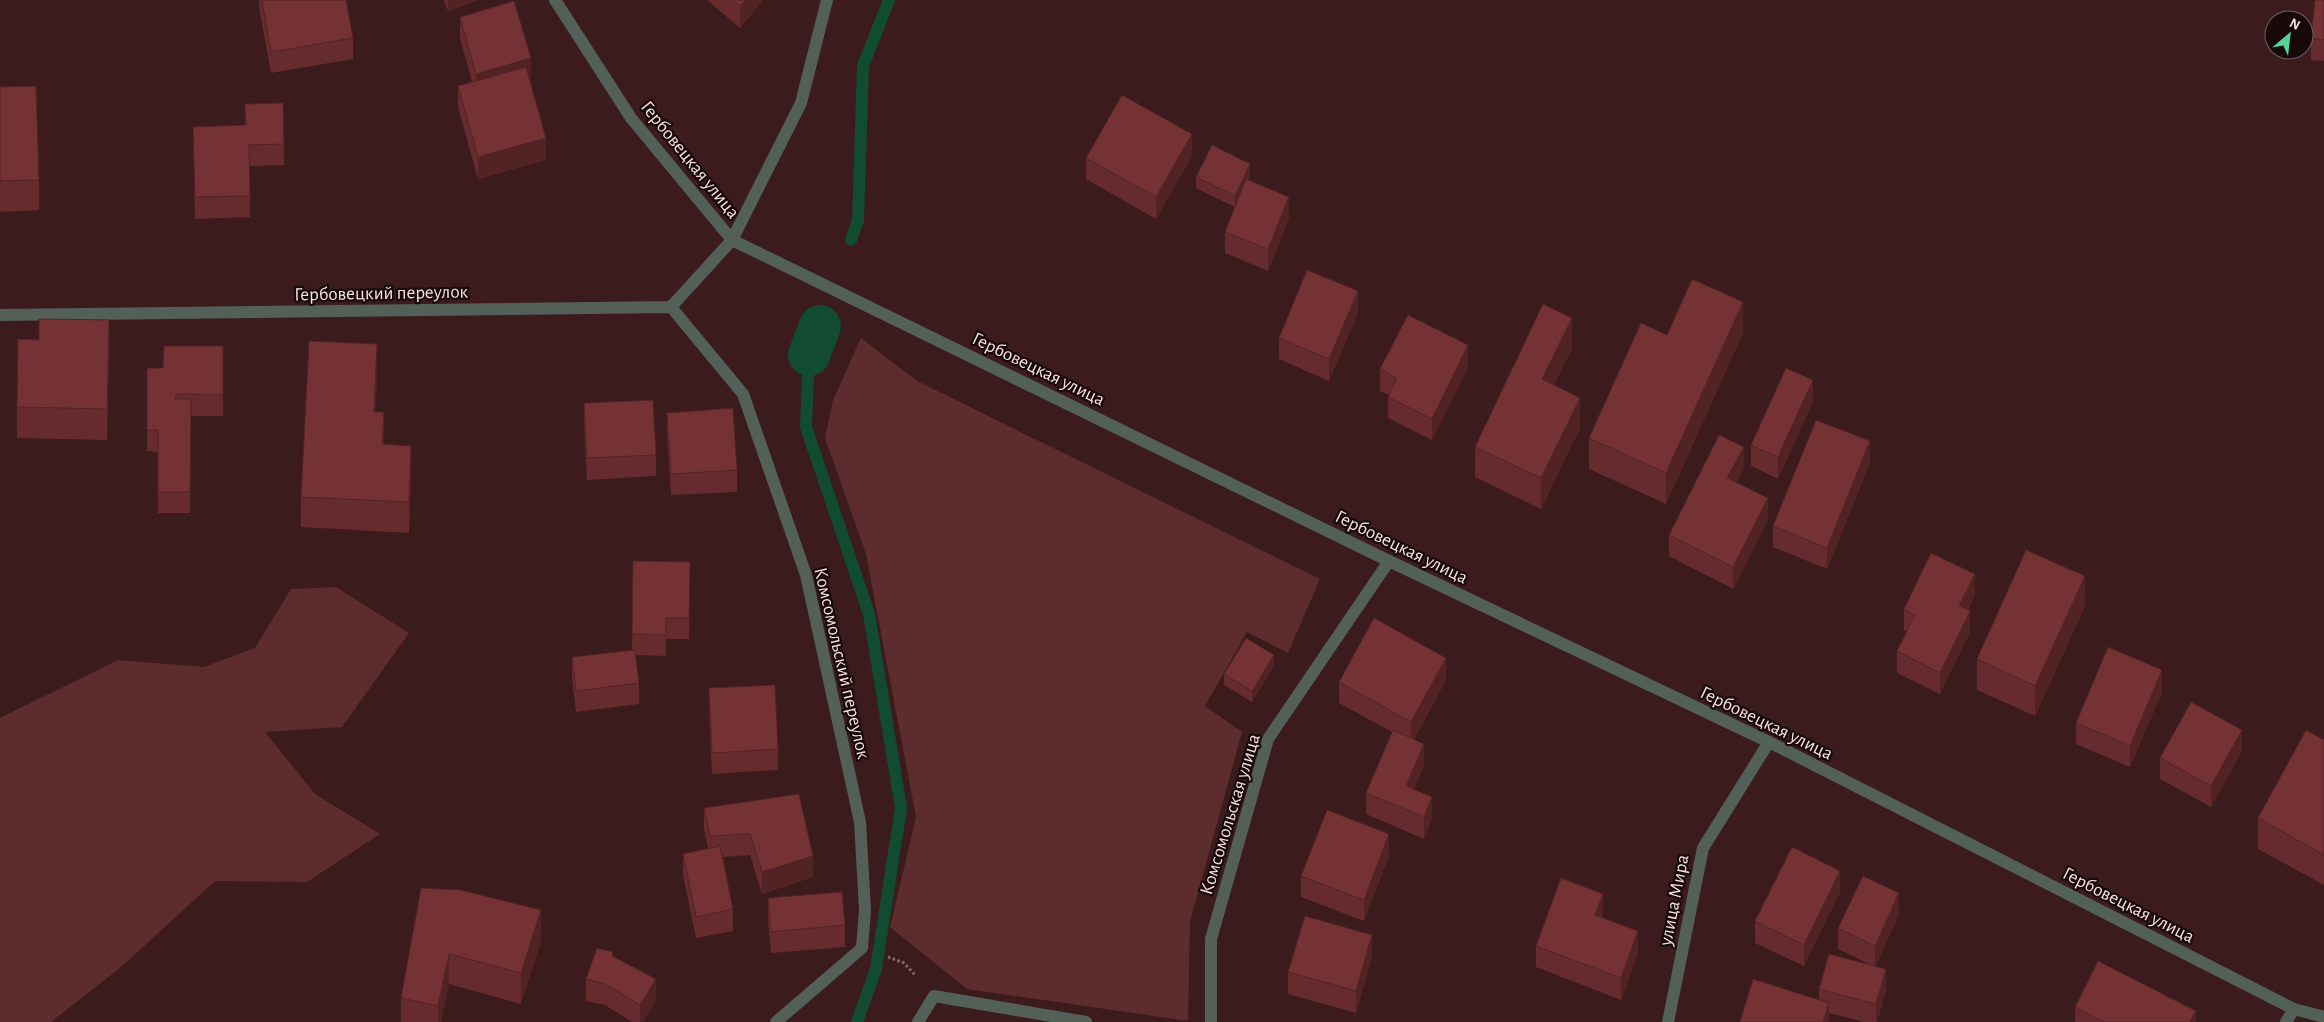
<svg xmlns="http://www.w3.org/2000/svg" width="2324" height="1022" viewBox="0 0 2324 1022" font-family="'Alegreya Sans',sans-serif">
  <rect width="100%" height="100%" fill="#3b1b1c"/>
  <path fill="#5d2c2e" d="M861,338L917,381L1320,579L1288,653L1247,632L1205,706L1242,732L1190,922L1188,1021L967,989L890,927L916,817L866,554L825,438L833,400Z
    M336,587L409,633L342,727L265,732L315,794L380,834L307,882L215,881L120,968L51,1022H0V718L118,660L204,667L255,648L291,589Z"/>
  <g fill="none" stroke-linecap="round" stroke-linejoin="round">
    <path stroke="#114c32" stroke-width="12" d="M851,240L858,220L863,66L889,0
      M809,355L806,427L869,614L901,808L876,969L857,1022"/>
    <path stroke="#114c32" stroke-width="42" d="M809,355L820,326"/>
    <path stroke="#876b6b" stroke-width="3" stroke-dasharray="2.5 2.5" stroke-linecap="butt" d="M888,957L904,963L915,975"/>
    <path stroke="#526058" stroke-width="12" d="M918,1022L934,996L1086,1022"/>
    <path stroke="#526058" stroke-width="12" d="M671,307L743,394L806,575L860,822L865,910L862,948L776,1022
      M0,315L671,307L732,240L801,103L827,0
      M1211,1022V939L1268,739L1389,561
      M1668,1022L1703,848L1769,742
      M2286,1022L2294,1009"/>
    <path stroke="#526058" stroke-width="12" d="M555,0L631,118L732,240L1389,561L1769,742L2294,1009L2324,1017"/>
  </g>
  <path fill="#652b2e" d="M259,0H346L353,38V59L271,73L259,7Z
    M444,0H478L448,11Z
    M707,0H763L740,28Z
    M2324,0V61L2311,60V38Z
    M460,17L531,79L529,80L546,160L478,179L458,107V86L472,82L460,38Z
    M0,87L39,180V210L0,212Z
    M245,104L284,144V165L250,166V217L195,219L193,127L245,125Z
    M1192,156L1156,219L1086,179V158Z
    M1250,176L1248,180L1289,218L1268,271L1225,253V232L1235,207L1196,188V177Z
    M1358,313L1329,381L1279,359V338Z
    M1743,333L1666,504L1589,469V438L1667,335Z
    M223,346V416H191L190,513H158V452L147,451V368H163Z
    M1572,348L1554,385L1580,428L1541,509L1475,477V447Z
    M109,351L107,440L17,438V407Z
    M1468,367L1432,440L1388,418V397L1389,395L1380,391V369Z
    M377,375L375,412L384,444L411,476L409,533L301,527V497Z
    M1813,402L1778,479L1751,466V445Z
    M584,403L656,455V476L587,480L584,425Z
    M667,413L737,470V492L671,495L667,434Z
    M1870,463L1827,569L1773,547V526Z
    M1744,468L1736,483L1768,520L1733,589L1669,556V535Z
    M633,561L690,562L689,639H666V656L635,655L639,683V704L576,712L572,679V657L632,650Z
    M1975,595L1968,610L1970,632L1940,694L1897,673V651L1907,632L1904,630V609Z
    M2085,606L2035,716L1977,690V659Z
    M1274,666L1252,702L1224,685V674Z
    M1446,680L1414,739L1424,765L1414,789L1432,819L1424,839L1366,814V793L1392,732L1339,703V682Z
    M709,688L778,749V770L712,774L709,710Z
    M2162,692L2130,767L2076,744V723Z
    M2324,740V885L2258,849V818Z
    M2242,751L2211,807L2160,779V758Z
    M799,794L813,877L762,894L750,855L723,857L733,909V931L696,938L683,875V854L708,849L704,829V808Z
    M1389,856L1364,921L1301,897V876Z
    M421,888L541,941L521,1004L449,984L441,1022H401V998Z
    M1840,892L1804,966L1755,943V921Z
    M768,898L845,925V947L771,953L768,920Z
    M1899,915L1875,967L1886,991L1877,1022H1864L1829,1013V1022L1819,1000V989L1873,966L1838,949V928Z
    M1603,916L1602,918L1638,953L1621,1000L1536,967V946Z
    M613,956L656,1001L643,1022H632L605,1005L586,1001V979Z
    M1372,957L1356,1013L1288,994V972Z
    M2075,1007L2196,1022H2075Z"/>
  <path fill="#522325" d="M448,0H478L448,11Z
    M746,0H763L740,28V6Z
    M531,58V79L476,95V74Z
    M1192,134V156L1156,219V197Z
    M546,138V160L478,179V157Z
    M1250,164V176L1235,207V196Z
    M1289,197V218L1268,271V249Z
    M1358,291V313L1329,381V359Z
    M1743,302V333L1666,504V473Z
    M1572,318V348L1542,410V379Z
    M109,320V351L107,440V409Z
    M377,344V375L374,442V412Z
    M1468,345V367L1432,440V419Z
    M1813,380V402L1778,479V457Z
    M1580,398V428L1541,509V478Z
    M384,412V442L382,475V444Z
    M1870,441V463L1827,569V548Z
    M411,446V476L409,533V502Z
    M1744,447V468L1727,500V478Z
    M1768,498V520L1733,589V567Z
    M1975,574V595L1959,627V606Z
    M2085,576V606L2035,716V686Z
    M1970,611V632L1940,694V673Z
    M1274,655V666L1252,702V691Z
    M1446,658V680L1411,743V722Z
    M2162,670V692L2130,767V746Z
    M2242,730V751L2211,807V786Z
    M1424,744V765L1406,807V786Z
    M1432,797V819L1424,839V817Z
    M1389,834V856L1364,921V900Z
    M813,856V877L762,894V872Z
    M1840,871V892L1804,966V945Z
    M1899,893V915L1875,967V946Z
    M1603,894V916L1595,937V915Z
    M541,910V941L521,1004V973Z
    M1638,931V953L1621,1000V978Z
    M1372,935V957L1356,1013V991Z
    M449,954V984L441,1022H438V1006Z
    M1886,969V991L1877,1022H1876V1004Z
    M656,979V1001L643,1022H640V1005Z
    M1829,1003V1022H1823Z
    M2196,1011V1022H2190Z"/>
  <path fill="#753235" stroke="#522325" d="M262,0H346L353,38L271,52Z
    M733,0H746L740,6Z
    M2315,0H2324V40L2311,38Z
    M514,1L531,58L476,74L460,17Z
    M526,67L546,138L478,157L458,86Z
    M36,86L39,180L0,181V87Z
    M1122,95L1192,134L1156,197L1086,158Z
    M283,103L284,144L249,145L250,196L195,197L193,127L246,125L245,104Z
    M1212,145L1250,164L1235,196L1196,177Z
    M1246,179L1289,197L1268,249L1225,232Z
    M1307,270L1358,291L1329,359L1279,338Z
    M1692,279L1743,302L1666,473L1589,438L1641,323L1667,335Z
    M1543,304L1572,318L1542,379L1580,398L1541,478L1475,447Z
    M1408,315L1468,345L1432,419L1388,397L1397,378L1380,369Z
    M39,319L109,320L107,409L17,407L18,339L39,340Z
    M309,341L377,344L374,412H384L382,444L411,446L409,502L301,497Z
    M164,346H223V395L176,394L175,399H191L190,492H158V430H147V368H163Z
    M1786,368L1813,380L1778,457L1751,445Z
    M653,400L656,455L587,458L584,403Z
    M733,408L737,470L671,474L667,413Z
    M1816,420L1870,441L1827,548L1773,526Z
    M1719,435L1744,447L1727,478L1768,498L1733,567L1669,535Z
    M2026,550L2085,576L2035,686L1977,659Z
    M1931,553L1975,574L1959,606L1970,611L1940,673L1897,651L1915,615L1904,609Z
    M633,561L690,562L689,618H666V635L632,634Z
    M1374,618L1446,658L1411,722L1339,682Z
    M1246,638L1274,655L1252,691L1224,674Z
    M2108,647L2162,670L2130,746L2076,723Z
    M635,650L639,683L576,691L572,657Z
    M775,685L778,749L712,753L709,688Z
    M2191,702L2242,730L2211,786L2160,758Z
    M1393,730L1424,744L1406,786L1432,797L1424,817L1366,793Z
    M2306,730L2324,740V855L2258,818Z
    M799,794L813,856L762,872L750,834L710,836L704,808Z
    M1327,810L1389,834L1364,900L1301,876Z
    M720,846L733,909L696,917L683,854Z
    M1792,847L1840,871L1804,945L1755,921Z
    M1863,876L1899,893L1875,946L1838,928Z
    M1561,878L1603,894L1595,915L1638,931L1621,978L1536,946Z
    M421,888L460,890L541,910L521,973L449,954L438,1006L401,998Z
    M842,892L845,925L771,932L768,898Z
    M1305,916L1372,935L1356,991L1288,972Z
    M597,948L613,952L612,956L656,979L640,1005L605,984L586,979Z
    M1829,954L1886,969L1876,1004L1819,989Z
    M2098,961L2196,1011L2190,1022H2104L2075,1007Z
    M1753,979L1829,1003L1823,1022H1740Z"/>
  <g text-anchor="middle" stroke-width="4.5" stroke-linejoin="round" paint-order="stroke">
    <g font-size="19" fill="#f8e2e1" stroke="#180a0b">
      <text transform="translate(691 159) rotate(51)" y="7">Гербовецкая улица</text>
      <text transform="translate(381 292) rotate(-1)" y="7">Гербовецкий переулок</text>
      <text transform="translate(1039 368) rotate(26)" y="7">Гербовецкая улица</text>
      <text transform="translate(1402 546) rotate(26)" y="7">Гербовецкая улица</text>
      <text transform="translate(843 663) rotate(77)" y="7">Комсомольский переулок</text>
      <text transform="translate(1767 722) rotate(26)" y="7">Гербовецкая улица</text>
      <text transform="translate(1229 814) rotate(-73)" y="7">Комсомольская улица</text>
      <text transform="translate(1673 900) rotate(-79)" y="7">улица Мира</text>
      <text transform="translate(2129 904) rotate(27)" y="7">Гербовецкая улица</text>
    </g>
  </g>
  <g transform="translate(2289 35) rotate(28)"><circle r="24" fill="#180a0b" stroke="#726061"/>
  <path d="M0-4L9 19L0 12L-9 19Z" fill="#52d397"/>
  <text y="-8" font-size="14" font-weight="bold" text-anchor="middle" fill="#f8e2e1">N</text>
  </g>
</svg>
